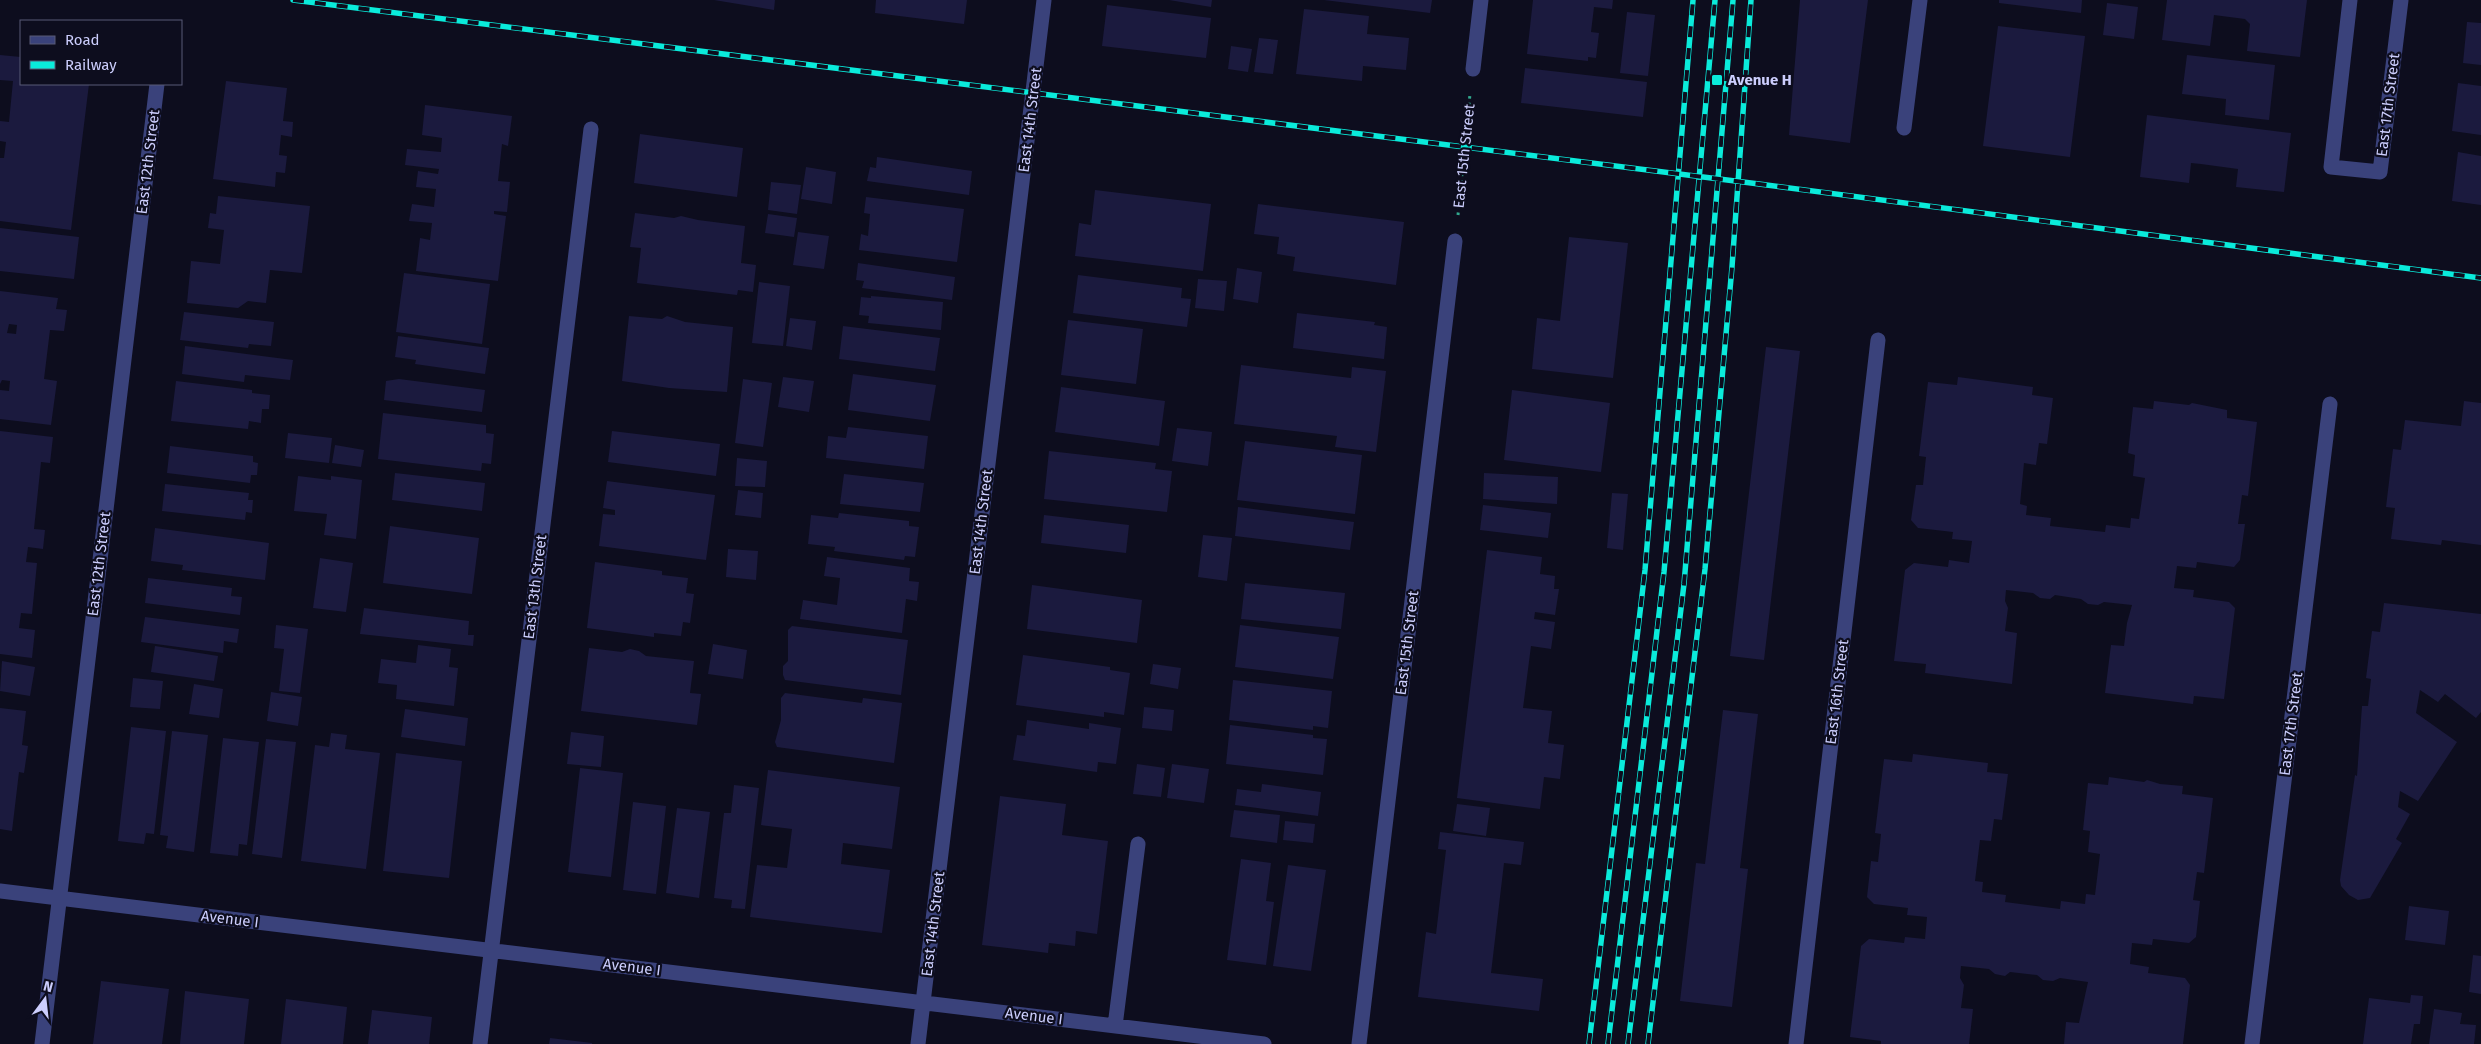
<svg xmlns="http://www.w3.org/2000/svg" width="2481" height="1044" viewBox="0 0 2481 1044" font-family="'Fira Sans',sans-serif">
  <rect width="100%" height="100%" fill="#0d0d1e"/>
  <path fill="#1b1a3e" fill-rule="evenodd" d="M714,0H775L774,10Z
    M876,0H967L964,24L875,13Z
    M1169,0H1212L1211,7Z
    M1324,0H1432L1430,13Z
    M1533,0H1613L1612,9L1594,7L1591,32L1599,33L1596,58L1588,57V61L1527,54Z
    M1800,0H1868L1850,143L1789,135Z
    M1999,0H2082L2081,13L1999,3Z
    M2167,0H2307L2300,57L2247,51L2250,24L2245,19L2214,15L2210,46L2162,40Z
    M2107,3L2138,7L2134,39L2103,35Z
    M1107,5L1211,18L1206,58L1102,46Z
    M1304,9L1369,16L1367,34L1409,38L1406,70L1363,66L1362,81L1296,74Z
    M1627,12L1655,15L1648,76L1620,73Z
    M2467,22L2481,23V65L2463,63Z
    M1998,26L2085,36L2070,157L1983,146Z
    M1259,38L1278,40L1273,74L1254,72Z
    M1231,46L1252,49L1248,72L1228,69Z
    M0,55L21,57V84H89L71,230L0,221V158H4L6,142L0,141V121L9,122L13,81L0,80Z
    M2187,55L2275,65L2269,120L2225,115L2226,99L2182,94Z
    M1525,68L1647,82L1643,117L1521,103Z
    M226,81L287,88L283,121L293,122L292,137L281,135L279,155L287,156L285,173L276,172L275,187L213,179Z
    M2458,83L2481,86V135L2452,131Z
    M425,105L512,116L508,146L502,144L498,181L510,182L507,212L494,211V214L506,216L498,281L416,271L420,238L430,240L432,223L409,221L412,204L434,207L436,189L416,187L418,171L438,174L439,169L405,165L407,149L441,152L442,138L422,135Z
    M2147,115L2291,133L2284,192L2236,187L2238,169L2201,164L2191,163L2189,183L2140,177Z
    M640,134L743,148L737,197L634,183Z
    M2458,152L2481,156V205L2452,201Z
    M877,157L972,171L969,195L867,181L870,167L876,168Z
    M806,167L836,172L832,204L801,199Z
    M771,182L801,185L797,214L768,210Z
    M1095,190L1211,204L1203,271L1075,256L1079,223L1091,225Z
    M218,196L310,206L302,273L270,270L266,303L248,301L238,308L187,303L191,261L220,264L224,230L208,228L210,213L216,214Z
    M866,197L964,209L957,262L859,250L861,234L868,236L870,214L864,213Z
    M1258,204L1404,222L1396,285L1293,271L1295,257L1277,254L1279,237L1254,234Z
    M635,213L674,218L681,216L698,220L745,226L741,263L756,265L753,292L738,290L737,295L637,283L641,248L630,247Z
    M768,214L797,218L794,237L765,233Z
    M0,228L79,237L74,279L0,271Z
    M798,232L829,236L824,269L793,265Z
    M1569,237L1628,243L1613,378L1532,369L1537,318L1560,321Z
    M858,263L955,277L952,300L862,288L864,281L856,280Z
    M1237,268L1262,272L1258,303L1233,299Z
    M404,273L490,284L482,344L396,332Z
    M1078,275L1182,288L1181,298L1191,299L1187,327L1073,313Z
    M1198,279L1227,281L1224,311L1195,308Z
    M759,282L790,286L783,346L752,343Z
    M0,291L58,298L56,309L67,310L64,331L50,330L44,379L57,381L51,425L0,419V390L9,391L10,381L2,380L0,384ZM9,324L17,325L16,334L7,333Z
    M871,296L943,302L941,330L868,323L869,316L859,315L861,297L871,298Z
    M184,312L274,322L271,346L249,344L248,348L180,340Z
    M1297,313L1375,322L1374,325L1387,327L1384,359L1293,348Z
    M629,316L662,319L667,316L685,322L733,327L727,392L669,388L622,381Z
    M790,318L816,321L812,350L786,346Z
    M1068,320L1143,329L1136,384L1061,375Z
    M843,326L940,338L935,371L839,359Z
    M398,336L489,348L485,374L415,364L416,360L395,357Z
    M185,346L293,360L290,380L245,375L244,382L182,374Z
    M1766,347L1800,351L1764,660L1730,656Z
    M1241,365L1351,378L1352,367L1386,371L1376,452L1335,447L1337,436L1234,424Z
    M853,374L936,385L930,421L848,410Z
    M783,377L814,381L809,412L778,407Z
    M1958,377L2033,387L2032,395L2053,398L2047,444L2039,443L2036,465L2024,463L2020,504L2027,506L2026,515L2051,518L2050,526L2105,532L2106,525L2130,528L2131,518L2139,519L2145,478L2133,476L2135,455L2128,453L2133,407L2153,409L2154,401L2189,405L2192,403L2227,410V418L2257,422L2248,496L2242,495L2238,524H2245L2240,560L2234,567L2197,562L2196,568L2177,566L2174,588L2194,590L2193,597L2229,602L2235,608L2224,699L2194,696L2193,704L2105,693L2111,645L2124,646L2127,623L2132,605L2104,602L2098,605L2088,604L2081,599L2055,595L2050,599L2040,598L2033,593L2006,590L2005,601L2008,608L2005,631L2017,633L2012,684L1925,673L1926,664L1894,661L1905,570L1914,563L1948,567L1949,560L1969,563L1972,541L1952,539L1953,532L1918,528L1911,520L1916,485H1923L1926,457L1919,456L1928,382L1957,385Z
    M399,379L485,390L482,412L384,400L386,381Z
    M743,379L772,383L763,447L735,443Z
    M176,381L252,390V393L270,395L269,409H262L261,423L249,421L248,429L171,421Z
    M1061,387L1165,401L1159,446L1055,432Z
    M1512,390L1610,403L1601,472L1504,460Z
    M2464,401L2481,403V545L2442,540L2441,545L2391,539L2395,508L2386,507L2393,449L2401,450L2405,420L2461,426Z
    M383,413L486,425V433L494,434L491,464L482,463L481,471L378,459Z
    M848,427L928,436L924,469L826,458L828,436L846,438Z
    M1177,428L1212,432L1208,466L1172,461Z
    M0,431L53,437L50,463L41,462L34,529L45,530L43,549L28,547L26,562L37,563L32,614L21,613L19,628L35,630L32,658L0,654Z
    M612,431L720,444L716,476L608,462Z
    M288,433L332,438L329,463L285,458Z
    M1245,441L1362,455L1355,514L1237,500Z
    M335,445L364,450L361,467L332,463Z
    M170,446L253,456V462L258,463L257,475H251L250,483L167,473Z
    M1049,451L1156,463L1155,469L1172,471L1167,512L1044,499Z
    M737,458L767,461L765,487L735,486Z
    M395,473L485,483L482,511L392,500Z
    M1484,473L1558,477L1557,504L1483,499Z
    M844,474L924,483L920,512L840,504Z
    M298,476L331,480V476L362,480L356,539L324,535L327,514L294,511Z
    M607,481L715,495L706,560L599,546L603,514L615,515V510L603,508Z
    M165,484L249,493L248,500H253L252,513L246,512L245,520L162,511Z
    M738,490L763,493L761,518L735,515Z
    M1612,493L1628,494L1623,550L1607,548Z
    M1483,505L1551,513L1548,538L1480,530Z
    M1238,507L1354,522L1350,550L1235,536Z
    M839,513L909,521V526L919,527L915,557L905,556L904,560L834,551L835,547L808,544L811,515L838,518Z
    M1044,515L1129,525L1126,553L1041,543Z
    M390,526L479,538L472,594L383,583Z
    M155,528L269,543L265,580L182,570L183,565L151,561Z
    M1203,535L1232,538L1227,581L1198,577Z
    M728,549L758,551L756,580L726,577Z
    M1487,550L1542,557L1540,574L1555,576L1554,589H1559L1555,615L1535,612L1534,619L1555,622L1551,649L1531,646L1523,708L1552,711L1548,743L1564,745L1560,779L1544,777L1540,809L1457,798Z
    M827,557L910,568L909,581L919,582L917,601L906,599L902,633L800,619L803,600L837,605L840,578L824,576Z
    M320,558L353,563L346,612L313,608Z
    M595,562L662,571V575L688,578L686,593L694,594L690,623L683,622L681,636L654,633V637L587,628Z
    M148,578L232,588L231,596L242,597L240,615L145,603Z
    M1245,583L1345,593L1341,629L1241,619Z
    M1032,585L1142,600L1137,643L1027,629Z
    M2384,603L2481,614V712L2476,718L2445,694L2438,702L2420,690L2416,713L2457,742L2418,801L2400,791L2398,807L2410,814L2396,839L2402,843L2370,898L2358,900L2349,895L2341,886L2340,880L2355,775L2357,776L2362,706H2368L2371,679L2366,678L2372,631L2380,632Z
    M364,608L469,621L468,635H474L473,646L360,634Z
    M145,617L239,629L237,643L224,641L223,653L141,642Z
    M276,625L308,629L300,693L279,691L284,649L274,648Z
    M1240,625L1339,637L1333,679L1235,667Z
    M792,626L908,640L901,695L785,680L783,675V666L788,661V630Z
    M713,644L747,650L743,679L708,674Z
    M418,645L451,649L449,667L458,668L454,706L396,699L397,685L378,683L381,659L416,663Z
    M155,646L218,656L214,681L151,672Z
    M589,648L622,652L630,649L639,651L646,656L694,661L690,693L701,694L697,725L581,711Z
    M1023,655L1110,667V670L1130,673L1124,715L1104,712V717L1016,705Z
    M2,661L35,667L30,696L0,691Z
    M1153,664L1181,668L1178,689L1150,684Z
    M133,678L163,681L160,709L130,707Z
    M1233,680L1332,691L1328,728L1313,726V730L1229,720Z
    M194,684L223,689L219,718L189,714Z
    M271,692L302,697L298,726L267,721Z
    M785,693L862,703L863,698L902,703L894,763L777,747L775,742L781,720V698Z
    M1144,707L1174,710L1172,731L1142,728Z
    M0,708L26,711L22,745L28,746L24,773L19,772L12,831L0,829Z
    M405,709L468,718L465,746L401,737Z
    M1723,710L1758,714L1740,868L1748,869L1732,1007L1680,1001L1696,863L1705,864Z
    M1027,720L1089,729V723L1121,728L1116,764L1098,762L1097,772L1013,760L1017,735L1025,736Z
    M1230,725L1313,735V738L1327,739L1323,775L1226,764Z
    M131,727L166,731L154,834L146,833L144,844L118,841Z
    M172,731L208,735L194,852L166,848L168,836L160,835Z
    M571,732L604,736L601,767L567,764Z
    M331,733L347,735L345,749L380,753L366,869L301,861L315,745L329,747Z
    M223,738L259,742L247,845L239,844L238,856L210,853Z
    M266,739L296,742L282,858L252,854Z
    M396,753L462,761L449,878L383,871Z
    M1913,754L1988,763L1987,772L2008,774L2002,820L1994,819L1991,841L1980,840L1975,881L1983,882L1982,892L2006,895L2005,902L2060,909L2061,901L2085,904L2086,894L2095,895L2100,854L2088,852L2090,831L2083,830L2088,783L2108,785L2109,777L2144,782L2147,780L2160,784L2183,786L2182,794L2213,798L2204,873L2197,872L2193,900L2200,901L2196,937L2189,943L2153,939L2152,945L2132,943L2130,964L2149,967L2148,973L2185,978L2190,985L2183,1044H2064L2066,1022L2079,1023L2088,982L2060,978L2053,981L2043,980L2037,975L2010,972L2005,976L1995,974L1989,969L1961,966L1960,978L1964,985L1961,1008L1973,1009L1969,1044H1881V1041L1850,1037L1861,946L1869,939L1904,943L1905,937L1925,939L1927,917L1907,915L1908,908L1874,904L1867,897L1871,861L1878,862L1881,834L1875,833L1884,759L1912,762Z
    M1137,764L1165,768L1161,797L1133,794Z
    M1172,764L1209,769L1204,803L1167,798Z
    M580,768L623,773L611,877L568,872Z
    M768,770L900,787L892,849L843,843L841,864L890,870L882,933L750,917L757,865L787,868L792,829L761,825Z
    M1262,784L1321,792L1318,816L1235,805L1237,789L1261,792Z
    M734,785L759,788L745,909L731,908L732,900L714,898L724,813H731Z
    M1000,796L1066,804L1062,835L1108,841L1097,934L1076,931L1075,946L1049,943L1048,953L982,945Z
    M633,802L666,806L656,894L623,890Z
    M1457,804L1490,808L1486,836L1453,831Z
    M677,808L710,812L699,898L666,893Z
    M1234,810L1280,815L1277,843L1230,837Z
    M1285,821L1315,824L1313,843L1283,840Z
    M1440,832L1524,842L1521,865L1504,863L1491,973L1543,979L1539,1011L1418,997L1426,932L1436,934L1446,850L1438,849Z
    M1241,859L1271,863L1266,901L1274,902L1266,965L1227,960Z
    M1288,865L1326,870L1311,971L1273,966Z
    M2409,906L2449,911L2445,945L2405,940Z
    M2473,955L2481,956V994L2469,992Z
    M101,981L169,989L162,1044H93Z
    M185,991L249,999L244,1044H180Z
    M2411,995L2423,996L2420,1024H2414L2411,1044H2363L2369,998L2410,1003Z
    M286,999L347,1007L343,1044H281Z
    M2434,1009L2462,1013L2460,1024L2476,1025L2474,1044H2429Z
    M372,1010L432,1017L429,1044H368Z
    M550,1038L592,1043V1044H549Z"/>
  <g fill="none" stroke-linecap="round" stroke-linejoin="round">
    <path stroke="#32aa8f" stroke-width="3" stroke-dasharray="2.5 4" stroke-linecap="butt" d="M1458,215L1470,94"/>
    <path stroke="#3a427b" stroke-width="15" d="M2350,0L2331,167L2380,172L2401,0
      M1473,69L1481,0
      M1904,128L1920,0
      M0,891L1264,1044
      M1115,1026L1138,844
      M42,1044L157,84
      M480,1044L591,129
      M918,1044L1044,0
      M1359,1044L1455,241
      M1796,1044L1878,340
      M2252,1044L2330,404"/>
    <g stroke="#0aebdb" stroke-width="5.5">
      <path id="rail" d="M293,0L1759,184L2481,278
        M1589,1044L1645,570L1693,0
        M1608,1044L1664,572L1715,0
        M1628,1044L1684,584L1733,0
        M1648,1044L1705,569L1732,267L1751,0"/>
    </g>
    <use href="#rail" stroke="#0d0d1e" stroke-width="4" stroke-dasharray="11" stroke-linecap="butt"/>
  </g>
  <rect fill="#0aebdb" stroke="#0d0d1e" stroke-width="2" x="1711" y="74" width="12" height="12" rx="2.5"/>
  <g text-anchor="middle" stroke-width="4.5" stroke-linejoin="round" paint-order="stroke">
    <g font-size="15" font-weight="bold" fill="#cccefd" stroke="#0d0d1e" text-anchor="start">
      <text x="1728" y="85">Avenue H</text>
    </g>
    <g font-size="15" fill="#cccefd" stroke="#0d0d1e">
      <text transform="translate(2388 105) rotate(-83)" y="5">East 17th Street</text>
      <text transform="translate(1030 120) rotate(-83)" y="5">East 14th Street</text>
      <text transform="translate(1464 156) rotate(-84)" y="5">East 15th Street</text>
      <text transform="translate(148 162) rotate(-83)" y="5">East 12th Street</text>
      <text transform="translate(981 522) rotate(-83)" y="5">East 14th Street</text>
      <text transform="translate(99 564) rotate(-83)" y="5">East 12th Street</text>
      <text transform="translate(535 587) rotate(-83)" y="5">East 13th Street</text>
      <text transform="translate(1407 643) rotate(-83)" y="5">East 15th Street</text>
      <text transform="translate(1837 692) rotate(-83)" y="5">East 16th Street</text>
      <text transform="translate(2291 724) rotate(-83)" y="5">East 17th Street</text>
      <text transform="translate(230 919) rotate(7)" y="5">Avenue I</text>
      <text transform="translate(933 924) rotate(-83)" y="5">East 14th Street</text>
      <text transform="translate(632 967) rotate(7)" y="5">Avenue I</text>
      <text transform="translate(1034 1016) rotate(7)" y="5">Avenue I</text>
    </g>
  </g>
  <rect x="20" y="20" width="162" height="65" fill="#0d0d1e" stroke="#595a77"/>
  <rect x="30" y="36" width="25" height="8" fill="#3a427b" stroke="#595a77"/>
  <text x="65" y="45" font-size="15" fill="#cccefd">Road</text>
  <rect x="30" y="61" width="25" height="8" fill="#0aebdb" stroke="#595a77"/>
  <text x="65" y="70" font-size="15" fill="#cccefd">Railway</text>
  <g transform="translate(45 999) rotate(15)" stroke="#0d0d1e" stroke-width="4" paint-order="stroke">
  <path d="M0-4L9 19L0 12L-9 19Z" fill="#cccefd"/>
  <text y="-8" font-size="14" font-weight="bold" text-anchor="middle" fill="#cccefd">N</text>
  </g>
</svg>
